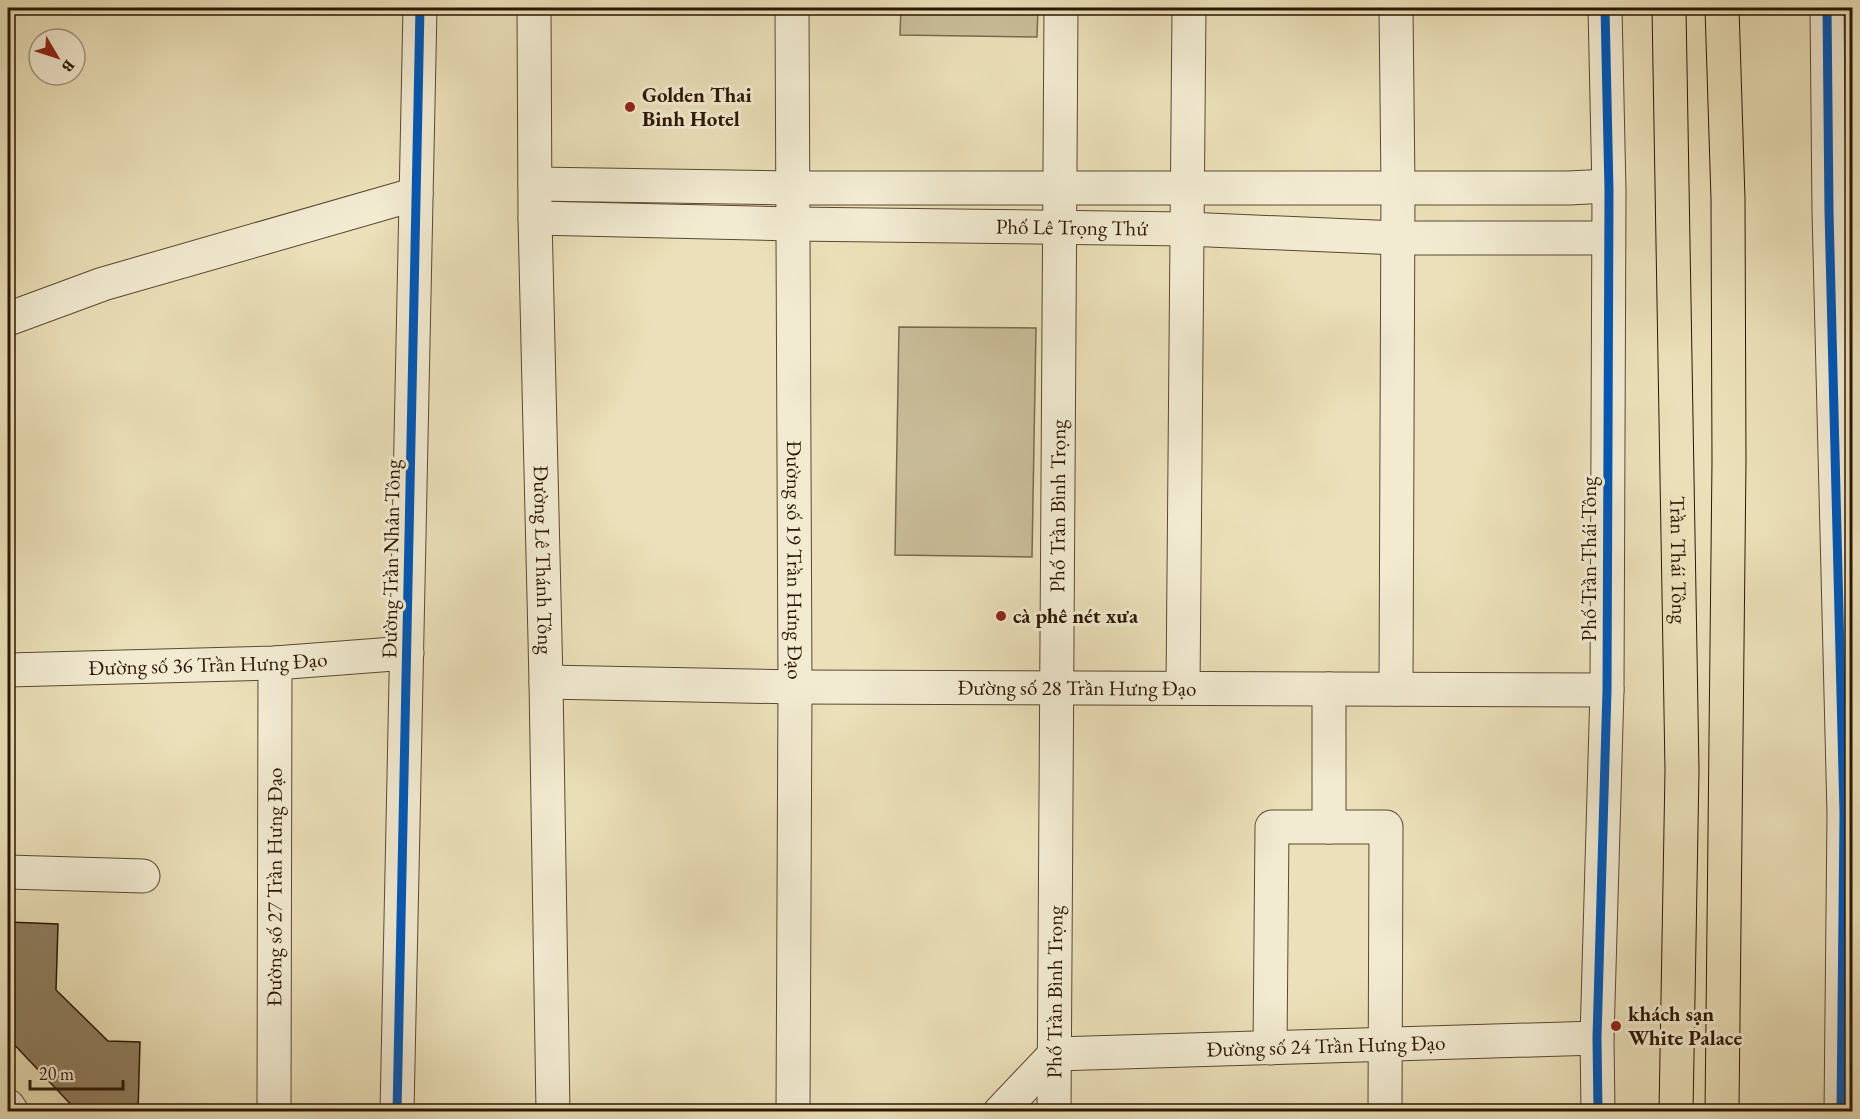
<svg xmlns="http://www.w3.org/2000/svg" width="1860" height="1119" viewBox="0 0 1860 1119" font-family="'EB Garamond',serif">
  <rect width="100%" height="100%" fill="#ebe0b9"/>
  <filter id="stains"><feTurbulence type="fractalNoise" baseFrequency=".00333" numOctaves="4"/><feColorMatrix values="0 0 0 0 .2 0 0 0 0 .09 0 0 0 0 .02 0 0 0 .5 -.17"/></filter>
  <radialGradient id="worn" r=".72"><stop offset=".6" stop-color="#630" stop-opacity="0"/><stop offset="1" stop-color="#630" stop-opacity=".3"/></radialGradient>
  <path fill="#cabe9a" stroke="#7a6a4e" stroke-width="1.5" d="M901,8H1038L1037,37L900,35Z
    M899,327L1036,328L1032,557L895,555Z"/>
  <path fill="#8f7f61" stroke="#2b1602" stroke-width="1.5" d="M8,922L58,924L56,990L108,1041L140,1042L138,1112H78L8,1038Z"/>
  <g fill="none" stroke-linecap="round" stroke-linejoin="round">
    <g stroke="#5b4830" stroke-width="19">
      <path id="service" d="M1828,144H1852"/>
    </g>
    <g stroke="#5b4830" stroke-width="35">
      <g id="minor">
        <path id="s1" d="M534,8L535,218L546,682L553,1112"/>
        <path id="s2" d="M792,8L795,687L793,1112"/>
        <path d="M1827,8L1829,211L1844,814L1841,1112"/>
        <path d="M535,184L793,188H1569L1608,186"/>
        <path id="s3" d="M535,218L793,224L1186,229L1398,238H1608"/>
        <path d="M8,319L103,284L416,194"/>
        <path id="s4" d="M8,670L275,663L407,653"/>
        <path id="s5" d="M546,682L795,687L1607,690"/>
        <path d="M1183,688L1189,8"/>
        <path d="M1396,689L1398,187L1396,8"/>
        <path d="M1329,827V689"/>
        <path d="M8,872L143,876"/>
        <path d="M1270,1048L1272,827H1386L1385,1112"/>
        <path d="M8,1106L12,1112"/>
        <path id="s6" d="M274,1112L275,663"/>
        <path d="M397,1112L420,8"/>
        <path id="s7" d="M1000,1112L1055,1054L1597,1038"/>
        <path id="s8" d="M1054,1112L1061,8"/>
        <path d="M1598,1112L1597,1038L1607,690L1609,191L1605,8"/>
      </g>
    </g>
    <g stroke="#2b1602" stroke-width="35">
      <g id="primary">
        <path id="s9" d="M1669,8L1682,770L1676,1112"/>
        <path d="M1722,8L1728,199L1729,461L1722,1112"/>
      </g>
    </g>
    <use href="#service" stroke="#f2ebd2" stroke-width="16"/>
    <use href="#minor" stroke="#f2ebd2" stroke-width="33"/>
    <use href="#primary" stroke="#ebe0b9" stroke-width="33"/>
    <g stroke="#f2ebd2" stroke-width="13">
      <path id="cycleway" d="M1827,8L1829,211L1844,814L1841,1112
        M397,1112L420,8
        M1598,1112L1597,1038L1607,690L1609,191L1605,8"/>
    </g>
    <use href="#cycleway" stroke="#0057b8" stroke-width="9"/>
  </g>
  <g fill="#8f2418" stroke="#f2ebd2" stroke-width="2">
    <circle cx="630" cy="107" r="6"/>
    <circle cx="1001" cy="616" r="6"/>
    <circle cx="1616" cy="1026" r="6"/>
  </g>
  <g text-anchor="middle" stroke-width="6" stroke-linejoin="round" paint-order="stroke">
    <g font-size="21" font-weight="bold" fill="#2b1602" stroke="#f2ebd2" text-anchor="start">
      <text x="642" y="102">Golden Thai<tspan x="642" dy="24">Binh Hotel</tspan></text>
      <text x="1013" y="623">cà phê nét xưa</text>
      <text x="1628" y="1021">khách sạn<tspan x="1628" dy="24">White Palace</tspan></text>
    </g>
    <g font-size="21" fill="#2b1602" stroke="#f2ebd2">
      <text dy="7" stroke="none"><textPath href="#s3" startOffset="537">Phố Lê Trọng Thứ</textPath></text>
      <text dy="7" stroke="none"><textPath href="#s8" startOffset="606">Phố Trần Bình Trọng</textPath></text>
      <text transform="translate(391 559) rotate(-89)" y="7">Đường Trần Nhân Tông</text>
      <text dy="7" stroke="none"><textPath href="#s1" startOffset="552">Đường Lê Thánh Tông</textPath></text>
      <text dy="7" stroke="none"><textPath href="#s2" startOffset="552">Đường số 19 Trần Hưng Đạo</textPath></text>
      <text transform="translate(1589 559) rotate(-90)" y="7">Phố Trần Thái Tông</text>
      <text dy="7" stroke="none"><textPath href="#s9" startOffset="552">Trần Thái Tông</textPath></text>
      <text dy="7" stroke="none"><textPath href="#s4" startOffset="200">Đường số 36 Trần Hưng Đạo</textPath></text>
      <text dy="7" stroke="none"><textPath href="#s5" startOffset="531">Đường số 28 Trần Hưng Đạo</textPath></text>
      <text dy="7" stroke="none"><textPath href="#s6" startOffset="225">Đường số 27 Trần Hưng Đạo</textPath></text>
      <text dy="7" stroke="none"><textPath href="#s8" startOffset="120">Phố Trần Bình Trọng</textPath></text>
      <text dy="7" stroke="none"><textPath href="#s7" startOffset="351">Đường số 24 Trần Hưng Đạo</textPath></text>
    </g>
  </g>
  <rect width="1860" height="1119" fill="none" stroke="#ebe0b9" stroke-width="30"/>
  <rect x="9" y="9" width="1842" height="1101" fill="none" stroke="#2b1602" stroke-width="3"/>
  <rect x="15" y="15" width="1830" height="1089" fill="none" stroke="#2b1602" stroke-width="1.5"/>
  <g transform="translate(57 57) rotate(129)"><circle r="28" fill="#f2ebd2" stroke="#a2967f" stroke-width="1.5"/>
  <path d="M0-4.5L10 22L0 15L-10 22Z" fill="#8f2418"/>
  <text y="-9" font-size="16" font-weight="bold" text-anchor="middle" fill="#2b1602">B</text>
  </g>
  <path d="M30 1080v9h93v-9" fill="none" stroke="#2b1602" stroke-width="3"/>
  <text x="39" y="1080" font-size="18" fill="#2b1602" stroke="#f2ebd2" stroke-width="4.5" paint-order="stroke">20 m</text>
  <rect width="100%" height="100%" filter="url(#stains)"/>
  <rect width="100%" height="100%" fill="url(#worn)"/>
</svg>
